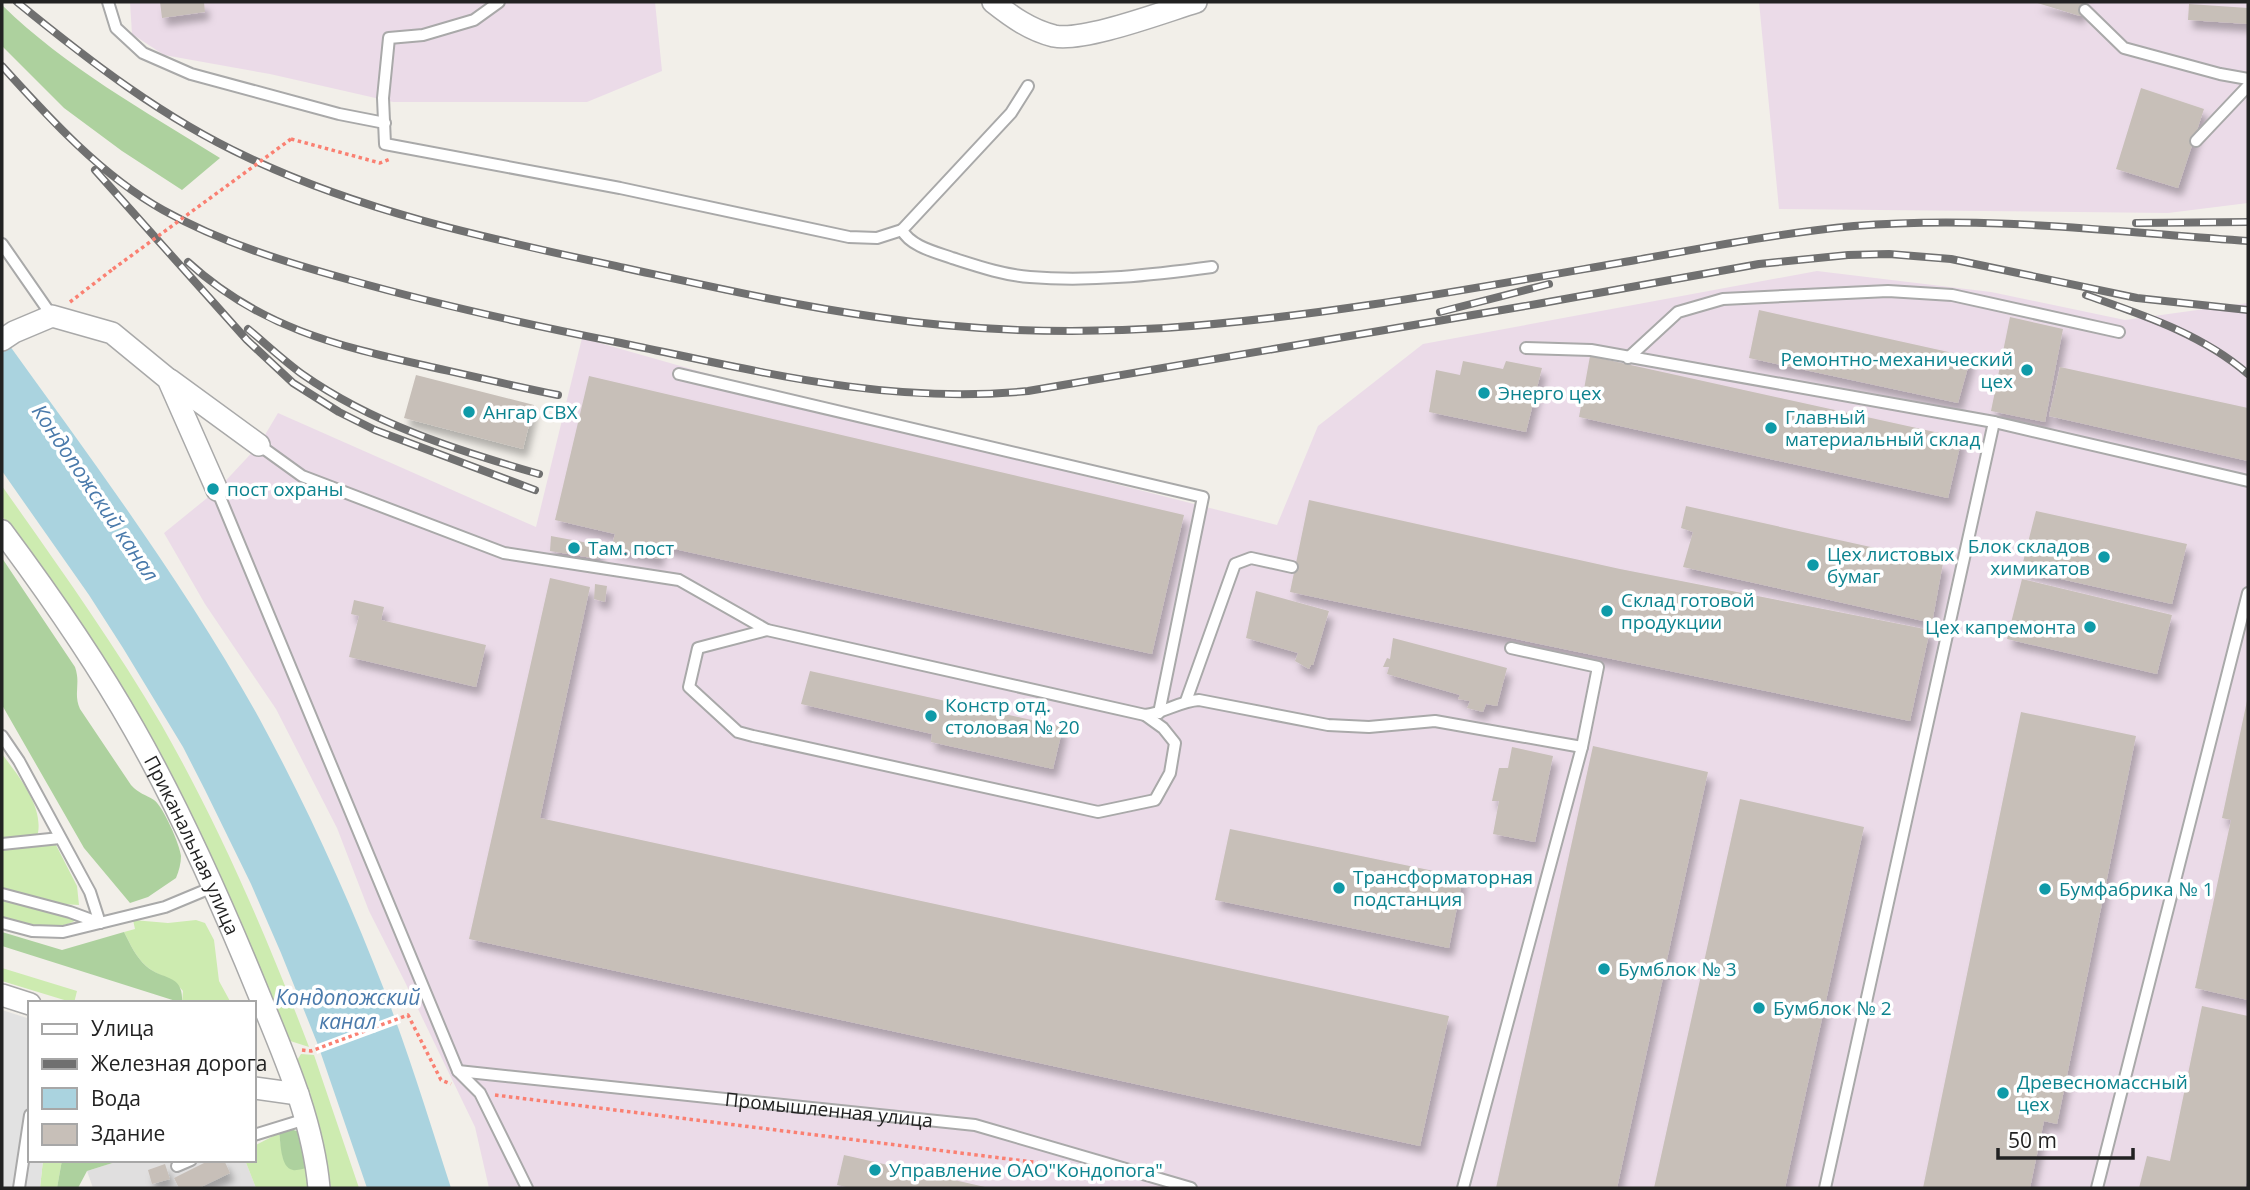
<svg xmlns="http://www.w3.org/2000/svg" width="2250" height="1190" viewBox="0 0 2250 1190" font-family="'Open Sans',sans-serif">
  <defs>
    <filter id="shadow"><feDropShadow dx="4.5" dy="8" stdDeviation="3.5" flood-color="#0004"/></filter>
  </defs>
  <rect width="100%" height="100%" fill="#f2efe9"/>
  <path fill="#e0dfdf" d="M122,1160H245L256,1188H93L87,1171Z"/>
  <path fill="#ebdbe8" d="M130,2H655L662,71L587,102H393L270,74L164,55L132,34Z
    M1759,2H2248V203L2168,213L1779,209Z
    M1817,271L1991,292L2125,320L2248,303V1188H489L475,1127L404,980L369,911L337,828L276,709L205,604L164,533L217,490L259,445L278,413L536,527L582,338L926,436L1277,525L1318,426L1423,344Z"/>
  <path fill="#cdebb0" d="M2,486C57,564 113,642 161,724C220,827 267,937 309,1047L284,1039L266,982L213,864L44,575L2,516Z
    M2,754C17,774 43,805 38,833L34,837L2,839Z
    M56,845L77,886L79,905L62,904L2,888V850Z
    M2,899L78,919C55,934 26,923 2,917Z
    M133,920L168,923L196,920L205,923L214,940L219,981L231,1003H182L183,991C169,974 160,978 146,966C136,957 130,944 124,932L135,929Z
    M2,968L77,991L74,1003L2,981Z
    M301,1054L314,1055L359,1188H331L321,1134L294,1065Z
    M279,1133L283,1158L310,1167L311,1188H256L245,1160H254V1146Z
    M43,1160H62L57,1188H40Z"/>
  <path fill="#add19e" d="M2,5C65,67 145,111 220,158L182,190L122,151L64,108L2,46Z
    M2,558L75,667C81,684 73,693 80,709L131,785C139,794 145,794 154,800C163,806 180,845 181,856C181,863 179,871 176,878L148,897L130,903L84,848L2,705Z
    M2,932L62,950L124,932C130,944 136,957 146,966C163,981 184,973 182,1003L2,946Z
    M290,1129L297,1131L302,1137L310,1167C305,1168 297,1171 293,1170C280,1168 281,1142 279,1133Z
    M62,1160H122L87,1171L78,1188H57Z"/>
  <path fill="#e2e2e2" d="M2,1010L30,1019V1160H43L40,1188H2Z"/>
  <path fill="#aad3df" d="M2,335C92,460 184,583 259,718C307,806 349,899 385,992C410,1057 430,1123 451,1188H367L318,1045L281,953L251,884L205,790L183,747L123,648L89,595L2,471Z"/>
  <path fill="#fff" d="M398,1014L401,1023L317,1054L315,1045Z"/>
  <path fill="#c7bfb8" filter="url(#shadow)" d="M160,2H204L205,12L162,18Z
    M2034,2H2085L2080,16Z
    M2189,4L2248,8V24L2188,20Z
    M2141,88L2204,109L2178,188L2116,169Z
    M1759,310L1971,357L1958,403L1749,358Z
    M2010,317L2063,329L2045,422L1991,411Z
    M1590,356L1962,438L1948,498L1579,417Z
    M1463,361L1503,369L1506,361L1542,368L1526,432L1429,412L1436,370L1460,375Z
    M2060,367L2248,408V461L2049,416Z
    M416,375L534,405L523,449L404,418Z
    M589,376L1184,515L1152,654L661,546L659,559L611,548L615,534L555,520Z
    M1309,500L1620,569L1930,630L1910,721L1290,592Z
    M1686,506L1943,563L1932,623L1683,567L1693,532L1681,528Z
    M2036,511L2187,544L2172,604L2021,570Z
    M551,536L599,545L598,559L550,551Z
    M550,578L590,587L540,818L1449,1016L1420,1146L469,939Z
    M2022,579L2172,615L2157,674L2007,639Z
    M595,584L607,586L605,602L594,599Z
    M1256,591L1329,611L1313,665H1311L1309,669L1295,661L1298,653L1246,638Z
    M354,600L384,607L381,620L486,645L476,687L349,657L359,616L351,614Z
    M1393,638L1507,668L1497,706L1486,704L1483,712L1467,708L1470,701L1458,699L1460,695L1387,674L1389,667H1383L1387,658L1390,659Z
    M810,671L1063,727L1053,769L931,742L932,734L801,704Z
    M2247,701H2248V1000L2195,988L2231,820L2222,818Z
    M2021,712L2136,736L2069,1066L2057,1124L2044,1121L2030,1188H1923Z
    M1593,746L1708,772L1617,1188H1496Z
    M1512,747L1553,756L1535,842L1493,834L1499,801H1492L1499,768H1508Z
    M1740,799L1864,827L1785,1188H1654Z
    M1230,829L1463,877L1449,948L1215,900Z
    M2202,1006L2248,1016V1175L2245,1188H2139L2147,1156L2170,1161Z
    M844,1155L985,1187V1188H852L837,1185Z
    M210,1160H224L230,1173L199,1188H179L174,1178Z
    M165,1164L170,1179L152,1184L148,1170Z"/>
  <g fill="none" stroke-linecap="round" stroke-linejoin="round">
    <g stroke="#a9a9a9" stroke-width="14">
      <g id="service">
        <path d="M108,2L116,28L143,53L191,74L339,114L385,123"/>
        <path d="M499,2L474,20L423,35L389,38L383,98L385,144L620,188L849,237L877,238L902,230"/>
        <path d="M2085,10L2124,48L2220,74L2248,79"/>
        <path d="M1028,86L1011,113L902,230C910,246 935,252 952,258C977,266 1003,275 1030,277C1091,282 1152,275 1212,267"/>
        <path d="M2196,141L2248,86"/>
        <path d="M2,244L52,316"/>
        <path d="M1526,348L1591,350L1994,422L2248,481"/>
        <path d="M1628,358L1678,312L1723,299L1888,291L1952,295L2119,332"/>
        <path d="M679,374L1203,497L1159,713"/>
        <path d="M259,445L302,476L504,553L679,580L767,630L1145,715C1164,713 1180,701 1199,700L1328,725L1369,727L1435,721L1582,747"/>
        <path d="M217,490L458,1071L480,1093L527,1188"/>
        <path d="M767,630L698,648L689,687L738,732L753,736L1098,812L1155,800L1170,773L1175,743L1163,728L1145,715"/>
        <path d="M1186,701L1235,564L1251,558L1292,567"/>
        <path d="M2,736L19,761L90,892L100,923"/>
        <path d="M2,844L60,838"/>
        <path d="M2,894L70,912L100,923"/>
        <path d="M2,923L32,931L63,932L165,907L213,887"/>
        <path id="s1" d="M458,1071L975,1125L1191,1188"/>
        <path d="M254,1135L306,1119"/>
        <path d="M177,1166L191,1160"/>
        <path d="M19,1188L30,1115"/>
        <path d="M1463,1188L1582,747L1598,667L1511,648"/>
        <path d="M1825,1188L1994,422"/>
        <path d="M2097,1188L2248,593"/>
      </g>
    </g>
    <g stroke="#a9a9a9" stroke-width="24">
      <g id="minor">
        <path d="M993,2C1012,17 1030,30 1054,36C1084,42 1163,12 1196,2"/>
        <path d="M2,340L14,332L52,316L112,333L168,379L217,490"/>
        <path d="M170,380L259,445"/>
        <path id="s2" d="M2,531C49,594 95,660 134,729C183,815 223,906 260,997C285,1058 313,1121 319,1188"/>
        <path d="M2,995L30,1004"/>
        <path d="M254,1088L298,1094"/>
      </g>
    </g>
    <path stroke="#fa8072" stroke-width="3.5" stroke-dasharray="3.5 3.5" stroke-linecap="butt" d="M291,139L380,163L390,159
      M70,302L113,269
      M302,1050L311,1051L408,1015L441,1080L451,1084
      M495,1095L1057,1165"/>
    <use href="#service" stroke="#fff" stroke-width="10"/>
    <use href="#minor" stroke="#fff" stroke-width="21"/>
    <g stroke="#707070" stroke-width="8">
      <path id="rail" d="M17,2C88,60 163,118 247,157C367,214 496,240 625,268C708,286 791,305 876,317C971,331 1069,334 1165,328C1324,317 1480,287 1636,260C1708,247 1781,233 1854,226C1986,215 2117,232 2248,241
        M2,66C48,117 102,176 163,210C222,243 285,262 350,280C439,305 530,325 621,343C757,371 887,405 1028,391L1537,304L1759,264L1848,255L1889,254L1951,259L2137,298L2248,310
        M95,170L247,340L293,383L339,412L375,430L535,490
        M2136,223L2248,222
        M188,262C259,327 337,346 427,366C471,376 514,386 558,395
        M2086,295C2143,315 2202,334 2248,374
        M1440,312L1549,284
        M248,329C266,344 283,360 302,374C373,424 456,450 539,474"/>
    </g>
    <use href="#rail" stroke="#fff" stroke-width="5" stroke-dasharray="16" stroke-linecap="butt"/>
    <path stroke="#fa8072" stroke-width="3.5" stroke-dasharray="3.5 3.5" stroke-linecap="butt" d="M113,269L291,139"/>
  </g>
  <g fill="#0f9aa8" stroke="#fff" stroke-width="2.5">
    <circle cx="2027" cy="370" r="7"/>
    <circle cx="1484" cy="393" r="7"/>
    <circle cx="469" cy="412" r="7"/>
    <circle cx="1771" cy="428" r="7"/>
    <circle cx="213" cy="489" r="7"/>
    <circle cx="574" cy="548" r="7"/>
    <circle cx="2104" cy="557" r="7"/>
    <circle cx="1813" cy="565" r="7"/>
    <circle cx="1607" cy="611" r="7"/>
    <circle cx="2090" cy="627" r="7"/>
    <circle cx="931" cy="716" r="7"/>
    <circle cx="1339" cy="888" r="7"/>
    <circle cx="2045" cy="889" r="7"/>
    <circle cx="1604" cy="969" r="7"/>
    <circle cx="1759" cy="1008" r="7"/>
    <circle cx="2003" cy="1093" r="7"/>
    <circle cx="875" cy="1170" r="7"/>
  </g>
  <g text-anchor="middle" stroke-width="7" stroke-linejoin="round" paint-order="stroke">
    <g font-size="19" fill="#0d838f" stroke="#fff" text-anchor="start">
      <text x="2013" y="366" text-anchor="end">Ремонтно-механический<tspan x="2013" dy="22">цех</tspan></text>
      <text x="1498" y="400">Энерго цех</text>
      <text x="483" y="419">Ангар СВХ</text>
      <text x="1785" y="424">Главный<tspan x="1785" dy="22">материальный склад</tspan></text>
      <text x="227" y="496">пост охраны</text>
      <text x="2090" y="553" text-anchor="end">Блок складов<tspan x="2090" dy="22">химикатов</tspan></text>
      <text x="588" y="555">Там. пост</text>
      <text x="1827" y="561">Цех листовых<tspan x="1827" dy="22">бумаг</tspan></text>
      <text x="1621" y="607">Склад готовой<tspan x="1621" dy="22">продукции</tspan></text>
      <text x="2076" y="634" text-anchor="end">Цех капремонта</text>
      <text x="945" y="712">Констр отд.<tspan x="945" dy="22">столовая № 20</tspan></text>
      <text x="1353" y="884">Трансформаторная<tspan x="1353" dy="22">подстанция</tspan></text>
      <text x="2059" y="896">Бумфабрика № 1</text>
      <text x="1618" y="976">Бумблок № 3</text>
      <text x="1773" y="1015">Бумблок № 2</text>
      <text x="2017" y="1089">Древесномассный<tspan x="2017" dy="22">цех</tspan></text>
      <text x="889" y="1177">Управление ОАО"Кондопога"</text>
    </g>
    <g font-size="19" fill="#222" stroke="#fff">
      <text dy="7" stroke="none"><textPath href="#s2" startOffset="368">Приканальная улица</textPath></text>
      <text dy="7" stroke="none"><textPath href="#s1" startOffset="373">Промышленная улица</textPath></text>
    </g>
    <g font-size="21" font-style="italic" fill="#4a7aab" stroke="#fff">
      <text transform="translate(95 493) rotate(56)" y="7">Кондопожский канал</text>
      <text x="348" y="1005">Кондопожский<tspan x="348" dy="24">канал</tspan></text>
    </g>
  </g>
  <rect width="2250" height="1190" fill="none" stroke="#222222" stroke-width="7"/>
  <rect x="28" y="1001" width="228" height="161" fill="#ffffff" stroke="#a7a7a7" stroke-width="2"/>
  <rect x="42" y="1024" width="35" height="10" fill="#ffffff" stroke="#a7a7a7" stroke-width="2"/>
  <text x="91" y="1036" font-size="21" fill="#222222">Улица</text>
  <rect x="42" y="1059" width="35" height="10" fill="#707070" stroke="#a7a7a7" stroke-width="2"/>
  <text x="91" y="1071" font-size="21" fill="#222222">Железная дорога</text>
  <rect x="42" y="1088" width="35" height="21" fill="#aad3df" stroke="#a7a7a7" stroke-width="2"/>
  <text x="91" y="1106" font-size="21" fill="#222222">Вода</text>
  <rect x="42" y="1124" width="35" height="21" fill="#c7bfb8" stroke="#a7a7a7" stroke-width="2"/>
  <text x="91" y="1141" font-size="21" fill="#222222">Здание</text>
  <path d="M1998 1148v10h135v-10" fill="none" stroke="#222222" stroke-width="3.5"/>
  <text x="2008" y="1148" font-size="21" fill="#222222" stroke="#ffffff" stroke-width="5" paint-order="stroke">50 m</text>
</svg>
